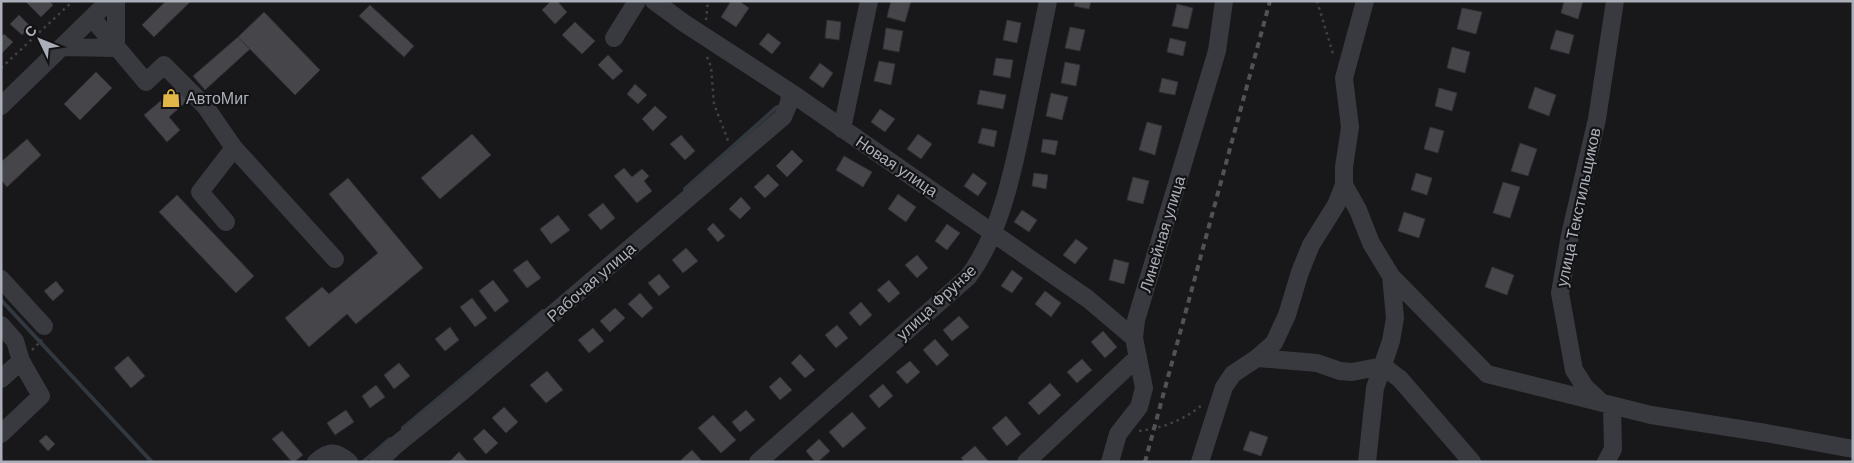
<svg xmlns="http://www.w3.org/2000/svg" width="1854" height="463" viewBox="0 0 1854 463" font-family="'DM Sans',sans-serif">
  <rect width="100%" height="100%" fill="#18181a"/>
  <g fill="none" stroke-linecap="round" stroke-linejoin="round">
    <path stroke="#31383f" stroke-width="4" d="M685,189L777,107
      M1,300L152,462
      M403,428L543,311
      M363,462L390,439"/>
  </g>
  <path fill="#45454a" stroke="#323236" d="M25,1H49L53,5L41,17Z
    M166,1H191L154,37L142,25Z
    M551,1H557L567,12L555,24L542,10Z
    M731,1H739L749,8L736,27L721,17Z
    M891,1H911L905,22L887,17Z
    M1075,1H1091L1089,9L1074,6Z
    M1564,1H1583L1578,19L1561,13Z
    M1177,4L1193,8L1188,29L1172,26Z
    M370,5L414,46L404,57L359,16Z
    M1462,8L1482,12L1476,34L1457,29Z
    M264,12L320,70L295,95L238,37Z
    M19,15L30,26L22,35L10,24Z
    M827,20L841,22L839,40L825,38Z
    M1007,20L1021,23L1017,43L1003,40Z
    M575,22L595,41L582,54L562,35Z
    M1070,27L1085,30L1080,51L1065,48Z
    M886,28L903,31L899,52L883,49Z
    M1556,30L1574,35L1569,54L1550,49Z
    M768,33L781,43L772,54L759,44Z
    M4,34L13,42L2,53L1,37Z
    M238,37L250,49L205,90L193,76Z
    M1170,38L1186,42L1183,56L1167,52Z
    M1452,47L1470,52L1465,73L1447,68Z
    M608,55L623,71L613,80L598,65Z
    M996,58L1013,60L1010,78L993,75Z
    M879,61L895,64L891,85L874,81Z
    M1065,62L1080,65L1076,86L1061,83Z
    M820,63L833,73L823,88L809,78Z
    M96,72L112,88L80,120L64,104Z
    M1162,78L1178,82L1175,95L1159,92Z
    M635,84L647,95L638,104L627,94Z
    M177,87L188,100L169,117L180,130L167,142L144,115Z
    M1535,87L1556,95L1549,116L1528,108Z
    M1439,88L1457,93L1452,111L1435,106Z
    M980,90L1006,95L1003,109L977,104Z
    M1051,93L1068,97L1062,120L1046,116Z
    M655,106L667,117L653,131L642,119Z
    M880,109L895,119L885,132L871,122Z
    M1147,122L1162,126L1155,155L1139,150Z
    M1430,127L1444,131L1438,153L1424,149Z
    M982,128L997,131L994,147L978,143Z
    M472,134L491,155L440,199L421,178Z
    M918,134L932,144L921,159L907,149Z
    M681,135L695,151L685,160L670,144Z
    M27,139L41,155L7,187L1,180V162Z
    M1043,139L1058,141L1055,155L1041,152Z
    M1520,143L1537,149L1528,176L1511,171Z
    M792,150L803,161L787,177L776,166Z
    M844,156L872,172L863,187L836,170Z
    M624,168L632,177L642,169L649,176L644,181L652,191L637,203L614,176Z
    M973,173L987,183L978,196L964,186Z
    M1034,173L1048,175L1046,189L1032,186Z
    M1416,173L1432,178L1427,195L1411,190Z
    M768,174L779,185L765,198L754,187Z
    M1133,177L1149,181L1143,204L1127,200Z
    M348,178L423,268L356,324L347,314L309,347L285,318L322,287L329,294L378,253L329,194Z
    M1503,182L1520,187L1510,218L1493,213Z
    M898,194L916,207L906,222L888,209Z
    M177,195L254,276L236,293L159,212Z
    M741,197L751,208L740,219L729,209Z
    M603,203L615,218L601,230L588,215Z
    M1022,210L1037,220L1029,232L1014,222Z
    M1404,212L1425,219L1419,238L1398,231Z
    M558,215L570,230L551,244L540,229Z
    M713,223L725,236L718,242L707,229Z
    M947,224L960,233L947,250L935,241Z
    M1076,239L1088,248L1075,264L1063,255Z
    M686,248L698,261L683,273L672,260Z
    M917,255L928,268L917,278L905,265Z
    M1114,259L1129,263L1124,284L1109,280Z
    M527,260L541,278L527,288L513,270Z
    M1492,267L1514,275L1507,295L1485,287Z
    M1012,270L1023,278L1012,293L1001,286Z
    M659,274L670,287L659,296L648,283Z
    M493,280L509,301L495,312L479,291Z
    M889,280L900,293L889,303L877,290Z
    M56,281L64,291L53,301L44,291Z
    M1045,291L1061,303L1051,317L1035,304Z
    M640,293L653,308L642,318L628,304Z
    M472,298L487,318L475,327L460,307Z
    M861,302L872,315L860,326L849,313Z
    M615,308L625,318L610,332L600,321Z
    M959,316L969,327L952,341L943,330Z
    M837,325L848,338L836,348L825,335Z
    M450,327L459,340L445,351L435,339Z
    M593,328L604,341L589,353L578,340Z
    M1103,331L1117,347L1105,358L1091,342Z
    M935,339L949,355L937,366L923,350Z
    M800,354L815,370L805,378L791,363Z
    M128,356L145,376L131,388L114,368Z
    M1082,359L1092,370L1077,383L1067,372Z
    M910,361L920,372L907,384L896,372Z
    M399,363L410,376L394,389L384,375Z
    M547,371L563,390L546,403L530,385Z
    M780,377L792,390L780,400L769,387Z
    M1050,383L1061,395L1039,415L1028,403Z
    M883,384L893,396L879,408L869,396Z
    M376,385L385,397L370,408L362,396Z
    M504,407L518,422L506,433L492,418Z
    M346,410L354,422L335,435L327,423Z
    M746,410L755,420L740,432L732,422Z
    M852,412L866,428L843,448L829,432Z
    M713,415L736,440L721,453L698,428Z
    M1006,416L1021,434L1007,446L992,428Z
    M484,429L498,443L486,454L473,439Z
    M282,431L303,455L294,462H292L272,439Z
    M1250,431L1268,437L1261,456L1243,450Z
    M46,435L55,444L48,451L39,441Z
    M819,439L830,451L818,462H815L806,451Z
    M975,446L989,462H965L961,458Z
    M692,450L703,462H682L681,460Z
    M459,452L468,462H449Z"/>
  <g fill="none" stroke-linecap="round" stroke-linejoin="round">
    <path stroke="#404146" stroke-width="2.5" stroke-dasharray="2.5 4" stroke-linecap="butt" d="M1317,1L1334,57
      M706,20L708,1
      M707,57L711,67L714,104L729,143
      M1,68L73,1
      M32,350L42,340
      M1139,431C1163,428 1184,420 1202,405"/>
    <path stroke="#393a3f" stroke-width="18" d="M654,1L684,23L790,92L1088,299L1134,338
      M1365,1L1344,78L1350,127L1344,167V185L1358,210L1371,243L1391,276L1487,374L1651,415L1766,433L1853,449
      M92,18L146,82L164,65L205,106L234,148L335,259
      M614,38L637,1
      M64,47L116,48V1
      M1,106L109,1
      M842,129L869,1
      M226,222L200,192L234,148
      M1,279L44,326
      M1,325L15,341L21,361L41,396L1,434
      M1257,358L1317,363L1340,371L1352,372L1383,366L1400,379L1472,462
      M1,379L21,361
      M1601,402L1585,387L1574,370L1560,293L1570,235L1597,119L1615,1
      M316,462C330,450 336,451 349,462
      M378,462L396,445L463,391L783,117L789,103L790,92
      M758,462L968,277C1001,233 1013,170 1024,118C1032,79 1040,40 1048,1
      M1026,462L1138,357
      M1110,462L1118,434L1139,407L1144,388L1134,338L1136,320L1217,51L1224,1
      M1200,462L1224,387L1233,374L1257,358L1274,343L1287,315L1300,272L1311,245L1336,205L1344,185
      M1367,462L1375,388L1391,341L1395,318L1391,276
      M1606,462L1613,449L1612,406"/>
    <path stroke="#515257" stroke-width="4" stroke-dasharray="6 5" stroke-linecap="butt" d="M1145,462L1270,1"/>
  </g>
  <defs>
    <g id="shop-bare" transform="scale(1.5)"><path d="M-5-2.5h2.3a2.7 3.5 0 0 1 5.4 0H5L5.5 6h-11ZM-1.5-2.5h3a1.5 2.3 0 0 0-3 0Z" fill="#e3b747" stroke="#131315" stroke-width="2.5" paint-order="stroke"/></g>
  </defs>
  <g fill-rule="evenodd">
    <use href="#shop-bare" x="171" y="98"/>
  </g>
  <g text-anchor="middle" stroke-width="4.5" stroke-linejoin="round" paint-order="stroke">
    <g font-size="16" fill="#abafb9" stroke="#131315" text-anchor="start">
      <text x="186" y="104">АвтоМиг</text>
    </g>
    <g font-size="16" fill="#abafb9" stroke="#131315">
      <text transform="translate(897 166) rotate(34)" y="6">Новая улица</text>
      <text transform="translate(1578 207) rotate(-78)" y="6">улица Текстильщиков</text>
      <text transform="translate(1162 234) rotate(-73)" y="6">Линейная улица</text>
      <text transform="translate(591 282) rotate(-41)" y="6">Рабочая улица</text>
      <text transform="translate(936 302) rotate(-43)" y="6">улица Фрунзе</text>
    </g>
  </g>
  <rect width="1854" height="463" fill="none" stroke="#abafb9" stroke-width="5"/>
  <g transform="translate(40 40) rotate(313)" stroke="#131315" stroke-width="4" paint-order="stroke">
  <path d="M0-4L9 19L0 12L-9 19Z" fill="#abafb9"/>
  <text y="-8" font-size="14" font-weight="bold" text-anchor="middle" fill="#abafb9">С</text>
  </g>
</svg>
